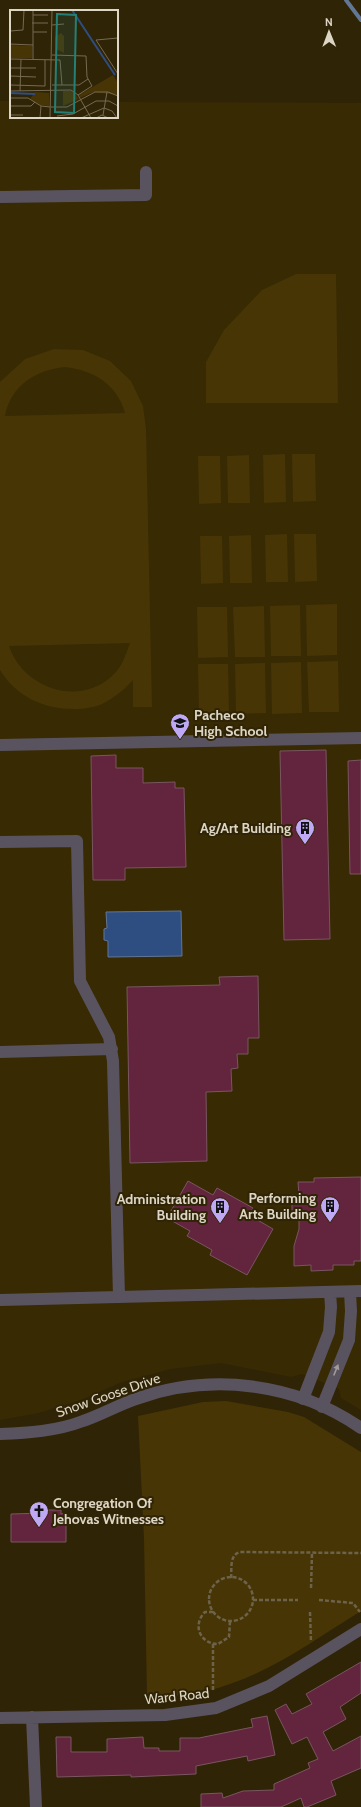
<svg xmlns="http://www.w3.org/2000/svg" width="361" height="1807" viewBox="0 0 361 1807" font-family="Cabin,sans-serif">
  <rect width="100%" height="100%" fill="#302406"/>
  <path fill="#382a02" d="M0,101H11V117H117V102L361,103V1410L341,1398L339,1389L302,1374L291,1377L221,1363L171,1369L122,1382L81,1400L39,1413L0,1420Z"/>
  <path fill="#473505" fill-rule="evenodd" d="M296,274H336L338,403H206V362L224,330L262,290Z
    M54,349L83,350L110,361L131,381L143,406L146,429L152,707H133V680C125,689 115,697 104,703C96,707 84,709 75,709C43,709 17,697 0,670V382L25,359ZM65,367C93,370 117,384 125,413L5,416C11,385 36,370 65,367ZM130,643C126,654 122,667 113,675C79,708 23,688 9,646Z
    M285,454L286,502L264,503L263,455Z
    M292,454H315L316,501L293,502Z
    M249,455L250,503H228L227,456Z
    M198,456H220L221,503L199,504Z
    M287,534L288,582H266L265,535Z
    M294,534H316L317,581L295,582Z
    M251,535L252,583H230L229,536Z
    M200,536H222L223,583L201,584Z
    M337,604V655L307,656L306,605Z
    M300,605L301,656H271L270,606Z
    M264,606L265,657H235L233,607Z
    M197,607H227L228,657L198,658Z
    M338,661L339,712H309L307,662Z
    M301,662L302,713L272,714L271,663Z
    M265,663L266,713L236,714L235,664Z
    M198,664H228L229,715H199Z
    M226,1401L288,1412L304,1417L361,1452V1611C311,1642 265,1677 207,1691C188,1696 167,1696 147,1696L144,1538L138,1416L203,1402Z"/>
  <path fill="#2e4d81" stroke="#627695" d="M181,911L182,956L108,957V941L104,940V929L107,928L106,912Z"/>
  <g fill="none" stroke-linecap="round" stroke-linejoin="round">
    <path stroke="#627695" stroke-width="4" d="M346,0L361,20"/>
  </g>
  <path fill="#63243d" stroke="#795661" d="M326,750L330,939L284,940L280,751Z
    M116,755V768H143V783L175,782V788H184L186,867L125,868V880H93L91,756Z
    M361,760V874H350L348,761Z
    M258,976L259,1038H248V1054H237L238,1068L231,1069L232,1091L206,1092L207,1161L130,1163L127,987L220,985L219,977Z
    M361,1177V1261H354V1265H333V1270L311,1271V1265L294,1266V1246L299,1229V1216H292V1195H299L298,1182H314V1178Z
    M188,1181L213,1195L217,1188L253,1208L249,1215L273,1229L247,1275L210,1255L212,1250L187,1236L190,1231L167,1218Z
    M46,1510H61V1514L66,1513V1542H11V1514L46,1513Z
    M361,1662V1693L340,1707L346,1719L323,1732L333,1751L361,1736V1768L331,1781L336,1795L307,1807H304L301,1798L281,1807H201V1794L222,1793L223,1798L243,1791L274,1790V1784L310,1768L308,1763L318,1759L307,1737L292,1744L275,1710L286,1704L292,1714L312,1704L306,1694Z
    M267,1716L275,1755L248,1761L247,1756L196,1766V1774L131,1777V1775L57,1777L56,1737H71V1752H107V1739L143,1737L144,1748H159V1751H180V1738H199L253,1727L251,1719Z"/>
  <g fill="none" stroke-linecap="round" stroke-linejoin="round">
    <path stroke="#6d634a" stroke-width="2.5" stroke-dasharray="4 2" stroke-linecap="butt" d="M209 1599a22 22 0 1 1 44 0a22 22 0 1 1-44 0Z
      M231,1578C232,1569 229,1555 240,1552L361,1553
      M311,1588L312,1553
      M253,1600H298
      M319,1600L353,1603L360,1612
      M213,1612H205C192,1625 200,1644 218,1644L229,1637L230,1621
      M310,1612L311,1642
      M213,1690V1644"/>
    <path stroke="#595360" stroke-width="12" d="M0,197L146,195V172
      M0,745L361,738
      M0,842L77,841L80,981L109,1037L113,1061L119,1297
      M0,1052L112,1049
      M0,1300L361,1291
      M303,1399L329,1332L331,1307L330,1292
      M322,1407L349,1340L351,1311L350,1292
      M0,1434C28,1433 57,1431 83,1421C101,1415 118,1405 136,1399C211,1372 296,1383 361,1428
      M32,1717L36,1807
      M0,1718L165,1715L216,1708L269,1686L361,1629"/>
  </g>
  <defs><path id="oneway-solid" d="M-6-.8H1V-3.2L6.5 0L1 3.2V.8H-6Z"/></defs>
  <use fill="#a29b98" href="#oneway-solid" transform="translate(336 1370) rotate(-68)"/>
  <defs>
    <g id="school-pin" transform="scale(1)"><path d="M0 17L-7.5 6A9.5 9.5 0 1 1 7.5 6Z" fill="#bfa9f4" stroke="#302406"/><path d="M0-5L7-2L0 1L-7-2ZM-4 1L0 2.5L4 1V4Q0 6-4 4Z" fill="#111"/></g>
    <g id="building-pin" transform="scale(1)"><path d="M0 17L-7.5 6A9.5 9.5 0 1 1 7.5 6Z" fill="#bfa9f4" stroke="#302406"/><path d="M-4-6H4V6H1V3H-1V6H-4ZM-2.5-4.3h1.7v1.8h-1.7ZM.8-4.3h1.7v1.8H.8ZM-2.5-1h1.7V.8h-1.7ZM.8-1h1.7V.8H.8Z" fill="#111"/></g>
    <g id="church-pin" transform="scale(1)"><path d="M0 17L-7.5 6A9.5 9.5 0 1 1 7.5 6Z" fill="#bfa9f4" stroke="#302406"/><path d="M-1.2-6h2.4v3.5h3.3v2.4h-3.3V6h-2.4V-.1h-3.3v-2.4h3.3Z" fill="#111"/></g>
  </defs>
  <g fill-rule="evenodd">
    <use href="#school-pin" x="180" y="723"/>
    <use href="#building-pin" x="305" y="828"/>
    <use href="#building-pin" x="330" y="1206"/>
    <use href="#building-pin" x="220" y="1207"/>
    <use href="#church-pin" x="39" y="1511"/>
  </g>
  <g text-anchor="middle" stroke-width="4" stroke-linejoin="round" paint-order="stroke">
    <g font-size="14" font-weight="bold" fill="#ddd6c5" stroke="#302406" text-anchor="end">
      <text x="194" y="720" text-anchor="start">Pacheco<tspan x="194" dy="16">High School</tspan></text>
      <text x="291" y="833">Ag/Art Building</text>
      <text x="316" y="1203">Performing<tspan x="316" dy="16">Arts Building</tspan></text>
      <text x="206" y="1204">Administration<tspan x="206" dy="16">Building</tspan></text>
      <text x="53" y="1508" text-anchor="start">Congregation Of<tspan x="53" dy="16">Jehovas Witnesses</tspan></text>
    </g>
    <g font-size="14" fill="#ddd6c5" stroke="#302406">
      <text transform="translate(108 1395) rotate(-19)" y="5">Snow Goose Drive</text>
      <text transform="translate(177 1696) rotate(-6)" y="5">Ward Road</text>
    </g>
  </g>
  <g transform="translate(10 10)">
    <rect width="108" height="108" fill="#302406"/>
    <path d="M51,23L54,26V43L46,39L45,27ZM0,35L22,36V48H0ZM103,65L108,73V85L83,82L70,88L69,85ZM53,81H62L69,89L53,96ZM25,82L39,83V96L30,95L20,89Z" fill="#473505"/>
    <path fill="none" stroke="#2e4d81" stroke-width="2" d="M62,0L105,65M0,83L25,84"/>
    <path fill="none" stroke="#756b52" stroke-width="1" d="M23,0V49M23,5H38M22,13H38M42,15L54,14M0,21L13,20L14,0M23,22H37M108,28L86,30L108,64M0,34L23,35M42,45L76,46L77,67L82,76L68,85M0,49L50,50L52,75M0,58H26M0,66L26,67M0,75L35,76V50M42,75H69L78,69M0,81L61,80L68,85L81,108M10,81L11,49M0,88H18L31,96L40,97M0,96H21L25,92M41,97H57L85,82H98L108,86M0,105H13M93,105L97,82M47,106L63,104L86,91H99L108,96M30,108L31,96M40,108L42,0M71,108L94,98L102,101L107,108M86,108L92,105L98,108"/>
    <path fill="#248077" fill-opacity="0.15" stroke="#248077" stroke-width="2" d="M47,4L66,5L64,103L45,102Z"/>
    <rect width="108" height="108" fill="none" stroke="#ddd6c5" stroke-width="2"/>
  </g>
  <g transform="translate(329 32) rotate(359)" stroke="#302406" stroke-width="3" paint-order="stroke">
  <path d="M0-3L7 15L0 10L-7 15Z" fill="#ddd6c5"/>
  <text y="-6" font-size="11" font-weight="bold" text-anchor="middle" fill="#ddd6c5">N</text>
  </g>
</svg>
